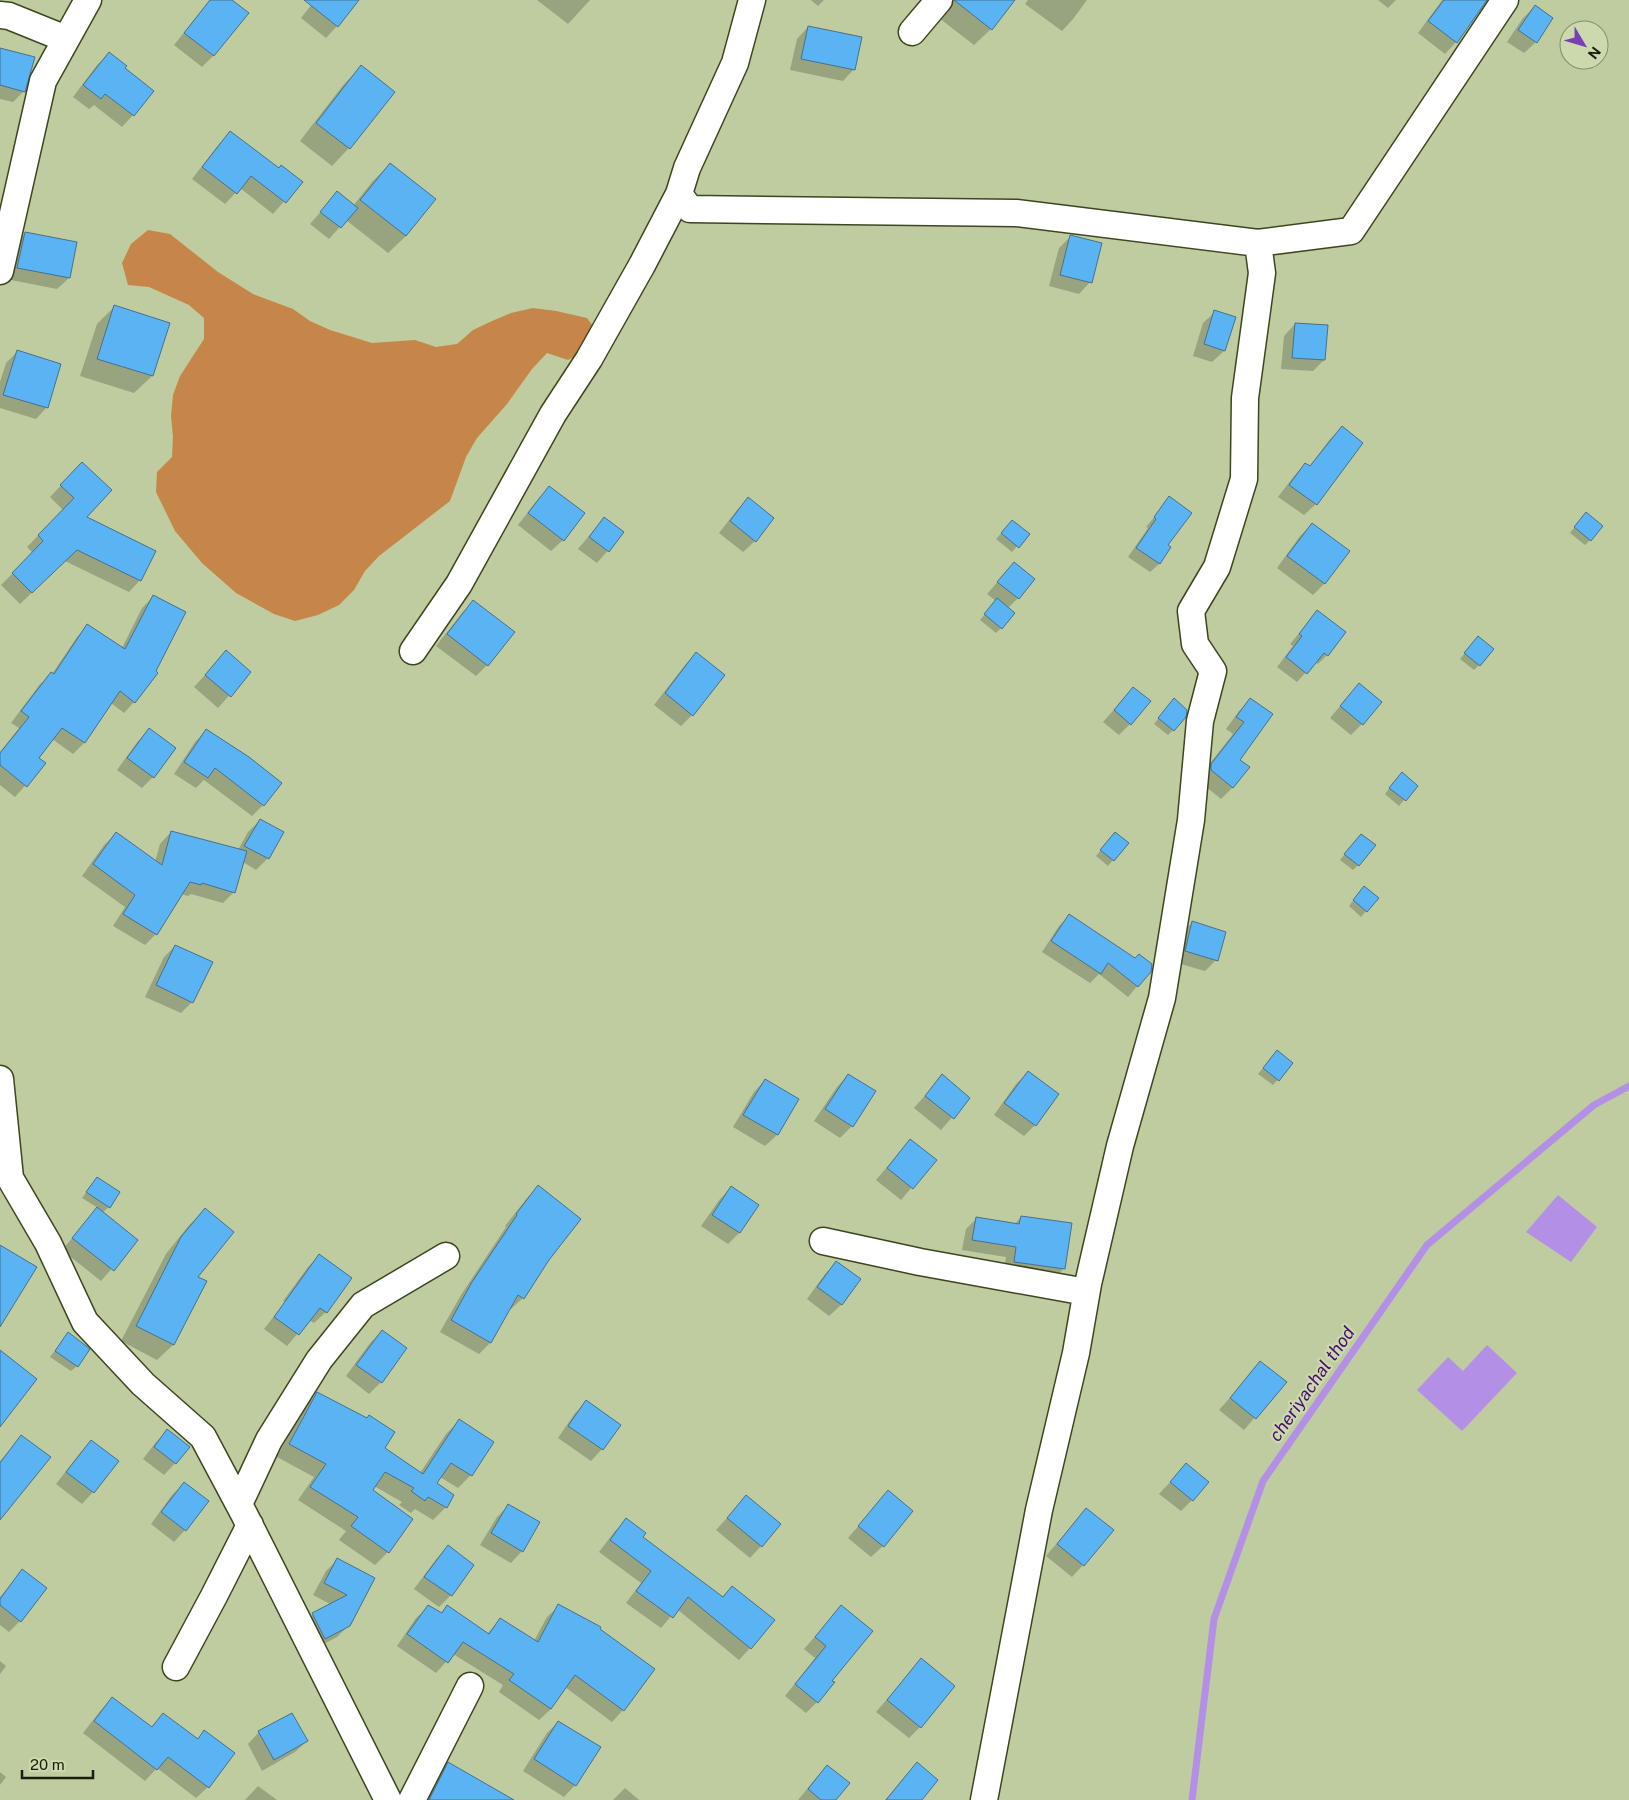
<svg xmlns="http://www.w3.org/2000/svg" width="1629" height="1800" viewBox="0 0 1629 1800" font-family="'Public Sans',sans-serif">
  <rect width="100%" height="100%" fill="#becca0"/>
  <path fill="#c68649" d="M148,230L170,234L218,272L253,294L293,309L310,321L330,330L372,343L415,340L436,347L457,344L473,330L492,321L511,313L533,308L556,311L587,318L593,326L578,355L568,360L547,353L532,369L507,404L477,438L466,457L450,501L379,556L365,571L354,590L339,605L318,615L295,621L274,614L236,593L202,563L175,531L156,492L157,472L172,457L173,437L171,416L173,395L180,376L204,339V318L189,305L149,287L128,285L122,263L131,244Z"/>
  <path fill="#b390e6" d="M1558,1195L1597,1227L1571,1262L1526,1232Z
    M1487,1345L1517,1373L1462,1431L1417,1390L1448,1357L1463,1371Z"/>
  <path fill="#0003" d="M210,0H230L247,13L213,56L202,67L174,45Z
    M315,0H358L337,26L326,38L301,18Z
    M537,0H590L568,24Z
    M811,0H824L818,6Z
    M952,0H1013L991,29L974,45L939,18Z
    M1028,0H1087L1073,19L1062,31L1025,4Z
    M1378,0H1396L1388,8Z
    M1442,0H1485L1456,42L1445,54L1418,33Z
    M1535,6L1536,42L1524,53L1507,42L1523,18Z
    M808,27L854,69L843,81L790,70L797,39Z
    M0,49L24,91L13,102L0,99Z
    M109,53L123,68L133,115L122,127L94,105L89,109L73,97L97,65Z
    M361,67L393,92L349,148L332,166L300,141L344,84Z
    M231,132L278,170L301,182L273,214L240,188L225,204L192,179L219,144Z
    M390,164L434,199L406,236L388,253L346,220L329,239L310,224L337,193L353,206L372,182Z
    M25,233L69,278L57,289L6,279L14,244Z
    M1071,236L1090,282L1079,294L1049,286L1059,248Z
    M114,307L168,324L152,376L134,393L80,376L97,324Z
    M1215,312L1235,318L1224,351L1212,362L1193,356L1203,323Z
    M1295,324L1324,360L1313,371L1281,369L1284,336Z
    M17,352L47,407L36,419L0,408V382L6,363Z
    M1342,428L1316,504L1304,515L1278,497L1294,476L1305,464L1309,467L1330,439Z
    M71,475L84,518L140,580L129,592L65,561L20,604L1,585L33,553L27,547L63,510L50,497Z
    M550,487L583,514L563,540L551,551L518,525L538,499Z
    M1170,498L1167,546L1170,548L1159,564L1150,572L1128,557L1148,528L1146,527Z
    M748,499L755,541L743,552L719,533L737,510Z
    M604,518L623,533L597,563L578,549Z
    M1581,519L1590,540L1585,545L1570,533Z
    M1312,524L1324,584L1313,595L1277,568L1300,536Z
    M1007,527L1028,534L1012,552L996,539Z
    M1014,563L1018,598L1008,608L1001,628L996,633L980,620L996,601L987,594Z
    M153,597L134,702L124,713L111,703L84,743L73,754L52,739L38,758L45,763L15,797L0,785V752L19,728L11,723L40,684L52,674L77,637L88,626L122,648L142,608Z
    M474,601L487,665L476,676L436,646L462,613Z
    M1317,612L1327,655L1318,664L1315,662L1297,682L1277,667L1293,646L1290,644Z
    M1473,643L1479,665L1474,670L1460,659Z
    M226,652L250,672L218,708L194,687Z
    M696,654L692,715L681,726L654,705L685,665Z
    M1359,684L1362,724L1351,735L1330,718Z
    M1133,688L1130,724L1119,735L1103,722Z
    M1251,700L1233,787L1221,799L1200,782V776L1233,734L1226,729L1239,711Z
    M1169,705L1173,730L1168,735L1154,724Z
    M149,730L153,777L142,788L117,770L138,741Z
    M206,731L263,805L252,816L204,780L196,788L174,774L195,742Z
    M1396,779L1416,786L1399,806L1385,794Z
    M260,820L268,858L256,870L243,862L234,892L223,903L191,894L188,896L181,894L156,934L145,945L113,926L125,907L82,876L104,845L116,834L155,862L160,844L171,832L238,850L248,832Z
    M1110,839L1127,843L1108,866L1096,856Z
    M1356,840L1358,865L1353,870L1340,860Z
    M1359,893L1366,911L1361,917L1349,906Z
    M1069,916L1150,971L1128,997L1099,974L1090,983L1042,952L1059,926Z
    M1192,923L1216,960L1205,971L1174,962L1181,934Z
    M175,946L192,1002L181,1013L145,997L164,957Z
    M1272,1057L1292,1063L1273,1085L1258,1074Z
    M1028,1072L1035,1125L1024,1136L994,1115L1016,1084Z
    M848,1075L874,1092L852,1126L840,1138L814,1121L837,1087Z
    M942,1076L969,1098L941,1130L914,1108Z
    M765,1080L797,1099L777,1135L765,1146L733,1127L754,1092Z
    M910,1140L935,1160L901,1200L876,1180Z
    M97,1178L109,1207L102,1213L136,1241L101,1281L62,1250L98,1208L82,1198Z
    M538,1187L548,1259L523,1298L511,1309L510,1308L490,1343L479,1354L440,1332L461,1295L506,1227L505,1226L527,1198Z
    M731,1188L757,1206L739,1233L728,1244L701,1226L720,1199Z
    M205,1210L196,1277L205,1282L173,1345L157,1360L121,1341L166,1254L189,1225Z
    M1021,1217L1064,1268L1054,1279L1004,1272L1006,1257L962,1250L966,1229L976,1219L1014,1225Z
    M319,1256L326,1312L314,1323L309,1320L287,1346L264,1329L285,1302L283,1301L308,1267Z
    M836,1263L859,1279L841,1305L829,1316L807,1299L825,1274Z
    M382,1331L381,1382L369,1394L346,1376L370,1343Z
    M68,1334L77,1366L71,1371L50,1357Z
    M1261,1363L1285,1382L1244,1430L1219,1410Z
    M317,1394L383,1448L420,1473L446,1434L459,1421L471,1475L458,1488L440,1477L435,1484L446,1507L433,1520L415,1509L411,1513L399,1505L402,1502L374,1486L372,1490L388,1552L375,1565L339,1540L346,1531L298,1500L314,1477L277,1457L304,1407Z
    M587,1402L602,1449L591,1461L558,1438L575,1413Z
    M168,1431L175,1463L164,1475L143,1459L156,1442Z
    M22,1436L0,1518V1461Z
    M91,1442L93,1492L82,1504L56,1484L80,1453Z
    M1186,1465L1192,1500L1181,1511L1159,1494Z
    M184,1484L185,1530L174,1542L151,1524L172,1495Z
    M888,1492L883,1546L871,1557L848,1538Z
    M746,1497L761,1546L750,1558L716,1530Z
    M508,1506L522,1551L511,1563L480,1545L497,1517Z
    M1086,1509L1083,1565L1072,1577L1046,1556Z
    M627,1520L641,1537L722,1597L732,1587L750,1648L739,1660L677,1609L661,1628L626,1603L641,1583L599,1552L615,1531Z
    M448,1547L473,1565L451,1595L439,1607L414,1589L437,1558Z
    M337,1560L374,1579L349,1625L337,1637L314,1649L301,1626L313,1614L332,1605L313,1595L326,1571Z
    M22,1571L20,1621L9,1632L0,1625V1597Z
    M447,1606L487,1634L500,1620L534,1641L547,1617L559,1606L623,1710L612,1722L565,1687L551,1709L539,1720L499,1692L503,1685L453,1654L436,1673L397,1646L416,1618L428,1607L441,1613Z
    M841,1607L831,1681L817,1702L806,1713L785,1696L815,1658L804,1649Z
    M921,1660L920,1727L909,1738L876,1712Z
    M0,1661L6,1666L0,1674Z
    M112,1699L151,1727L163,1715L197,1740L204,1732L233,1753L208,1787L196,1798L157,1768L145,1781L83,1733L101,1710Z
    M558,1722L575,1785L564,1797L523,1771L547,1733Z
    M259,1732L307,1741L295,1752L262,1771L248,1744Z
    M448,1764L501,1800H421L431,1781Z
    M917,1764L921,1800H885L906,1775Z
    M827,1767L835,1800H798L816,1778Z
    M0,1772L6,1777L0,1785Z
    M258,1786L277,1800H245Z
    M625,1788L639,1800H613Z"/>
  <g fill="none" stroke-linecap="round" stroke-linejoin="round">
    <path stroke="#b390e6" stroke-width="7" d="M1192,1800L1214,1619L1263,1481L1427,1245L1594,1105L1629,1086"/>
  </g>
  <path fill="#5ab4f3" stroke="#4a6f8c" d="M210,0H232L249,13L214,56L184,33Z
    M304,0H359L338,27Z
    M954,0H1015L992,30Z
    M1444,0H1487L1457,43L1428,21Z
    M1535,5L1553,18L1537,43L1518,30Z
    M808,26L862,37L855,70L801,59Z
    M0,48L35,57L25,92L0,85Z
    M109,52L127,66L125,68L154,91L134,116L105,94L101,99L83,85Z
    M361,65L395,92L350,149L316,123Z
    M230,131L279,168L281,165L303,182L286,203L251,176L237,194L202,167Z
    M390,163L436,199L406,236L360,200Z
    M337,191L358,208L341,228L320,212Z
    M25,232L77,242L70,278L17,268Z
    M1070,235L1102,243L1092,283L1060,275Z
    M114,305L170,323L153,376L97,359Z
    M1214,310L1236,317L1225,351L1204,344Z
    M1295,323L1328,325L1325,360L1292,358Z
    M17,350L61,364L48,408L3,395Z
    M1342,426L1363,443L1317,505L1289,485L1305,463L1310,466Z
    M82,462L112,490L87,517L156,551L141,581L77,550L32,593L12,573L43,541L38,535L74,498L60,485Z
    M549,486L585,513L564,541L528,513Z
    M1169,496L1192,513L1168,545L1171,547L1160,564L1136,548L1156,519L1154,517Z
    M748,497L774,518L756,542L730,521Z
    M1586,512L1603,526L1591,541L1574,527Z
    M604,517L624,532L609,552L589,537Z
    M1012,520L1030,534L1019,548L1001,533Z
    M1312,523L1350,551L1325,584L1287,556Z
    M1014,562L1035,579L1019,599L997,582Z
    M153,595L186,612L156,671L158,673L135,703L120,691L85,743L62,728L39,758L46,763L27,787L0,765V753L29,717L21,711L51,672L54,674L87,624L125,649Z
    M997,598L1015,613L1002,629L984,614Z
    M473,600L515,632L488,666L447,634Z
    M1317,610L1346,632L1328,656L1324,653L1307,674L1286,657L1302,636L1299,634Z
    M1478,636L1494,649L1480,666L1464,653Z
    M226,650L251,672L231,697L205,675Z
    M696,652L725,675L693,716L665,693Z
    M1359,683L1382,702L1363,725L1340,706Z
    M1133,687L1151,701L1131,725L1114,710Z
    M1174,698L1187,710L1186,717L1174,731L1158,718Z
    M1250,698L1273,714L1240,760L1250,767L1233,788L1211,770V764L1244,722L1236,717Z
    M149,728L176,748L154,778L127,758Z
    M206,729L249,757L282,783L264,806L215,768L208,778L184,762Z
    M1402,772L1418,786L1406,801L1389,788Z
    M260,819L284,832L269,859L244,846Z
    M171,831L247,851L235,893L202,883L201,885L190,882L157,935L123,914L135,895L93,864L116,832L162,865Z
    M1115,832L1129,843L1114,861L1100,850Z
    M1361,834L1376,845L1359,866L1344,854Z
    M1364,886L1379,898L1367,912L1353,900Z
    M1069,914L1135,958L1139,954L1152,964L1151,972L1138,987L1108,963L1101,974L1051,941Z
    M1192,921L1226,932L1218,961L1185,951Z
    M175,945L213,962L193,1003L156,985Z
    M1277,1050L1293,1063L1279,1081L1263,1068Z
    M1028,1071L1059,1094L1036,1126L1004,1103Z
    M848,1074L876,1091L853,1127L825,1109Z
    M942,1074L970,1098L954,1119L925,1096Z
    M765,1079L799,1099L778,1135L743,1115Z
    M910,1139L937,1160L913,1189L887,1168Z
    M97,1177L120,1192L110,1208L86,1192Z
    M538,1185L581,1219L549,1260L524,1299L518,1295L491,1343L451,1320L472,1282L517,1215L516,1214Z
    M731,1186L759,1205L740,1233L712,1215Z
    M97,1207L138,1240L114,1271L72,1238Z
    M205,1208L234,1232L198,1277L207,1281L174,1345L136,1326L181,1237Z
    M1021,1216L1072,1223L1065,1269L1014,1262L1016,1247L972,1240L976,1217L1019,1224Z
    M0,1245L37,1267L0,1327Z
    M319,1254L352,1278L327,1313L320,1308L299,1335L274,1317Z
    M836,1261L861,1279L842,1305L817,1287Z
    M382,1330L407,1348L382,1383L356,1365Z
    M68,1332L90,1349L78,1367L55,1351Z
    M0,1350L37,1379L0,1427Z
    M1260,1361L1287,1382L1256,1419L1230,1398Z
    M317,1392L367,1418L369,1415L395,1432L385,1448L423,1474L459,1419L494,1442L472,1476L451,1463L437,1483L454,1495L447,1508L428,1497L425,1501L411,1491L414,1488L385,1472L373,1490L413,1519L389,1553L351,1526L358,1517L310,1487L326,1464L289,1444Z
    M586,1400L621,1425L603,1450L568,1426Z
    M167,1429L190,1447L176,1464L154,1447Z
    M21,1435L51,1457L0,1520V1463Z
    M91,1440L119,1461L94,1493L66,1472Z
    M1186,1463L1209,1482L1193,1501L1170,1482Z
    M184,1482L209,1501L186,1531L161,1512Z
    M888,1490L913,1511L884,1547L858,1526Z
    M746,1495L781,1524L762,1547L727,1518Z
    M508,1504L540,1522L523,1552L491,1533Z
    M1086,1508L1114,1530L1084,1566L1057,1544Z
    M626,1518L646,1533L643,1537L723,1597L732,1586L775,1620L751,1649L688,1597L673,1618L636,1591L651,1571L610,1540Z
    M448,1545L474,1565L452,1596L424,1577Z
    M337,1558L375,1578L350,1626L325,1639L312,1613L347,1595L324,1583Z
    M22,1569L47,1588L21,1622L0,1605V1599Z
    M558,1604L601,1627L600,1629L655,1669L624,1711L575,1675L551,1709L509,1680L514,1674L463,1642L448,1663L407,1634L428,1605L442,1613L447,1605L489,1634L500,1618L538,1642Z
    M841,1605L873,1631L832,1681L835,1682L818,1703L795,1684L826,1646L815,1637Z
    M921,1658L955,1686L921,1728L887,1700Z
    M112,1697L152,1727L163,1713L198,1739L204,1730L235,1753L209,1788L168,1757L157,1770L94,1721Z
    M292,1713L308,1741L274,1760L258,1731Z
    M558,1721L601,1747L576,1786L534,1759Z
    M448,1762L514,1800H429Z
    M917,1762L938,1780L922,1800H886Z
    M827,1765L850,1783L836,1800H821L808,1789Z"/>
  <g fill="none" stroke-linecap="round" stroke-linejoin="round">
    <g stroke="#3c461f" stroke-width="29">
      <path id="minor" d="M752,0L735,63L687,168L679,194L690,209L1016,213L1258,243
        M0,15L9,16L66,39
        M912,32L939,0
        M0,271L43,81L88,0
        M413,651L459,584L553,414L589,359L642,265L679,194
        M0,1079L10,1178L48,1243L85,1322L143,1384L203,1437L244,1514L388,1800
        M823,1241L920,1262L1086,1292
        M239,1504L269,1440L319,1360L363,1305L446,1256
        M176,1667L214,1596L250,1525
        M412,1800L470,1686
        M984,1800L1039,1510L1076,1353L1088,1284L1120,1146L1162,998L1191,820L1200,721L1213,671L1195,644L1191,611L1217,567L1244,479L1245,398L1262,273L1258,243L1351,231L1505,0"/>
    </g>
    <use href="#minor" stroke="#fff" stroke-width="26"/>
  </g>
  <g text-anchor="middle" stroke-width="4.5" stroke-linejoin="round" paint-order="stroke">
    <g font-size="18" font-style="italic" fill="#440c73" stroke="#cbd9ac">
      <text transform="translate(1312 1384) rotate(-55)" y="6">cheriyachal thod</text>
    </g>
  </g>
  <g transform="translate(1584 45) rotate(128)"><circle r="24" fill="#cbd9ac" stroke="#848e6c"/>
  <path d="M0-4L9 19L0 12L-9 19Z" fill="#7840b6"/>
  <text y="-8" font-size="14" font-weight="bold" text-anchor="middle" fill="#191e0d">N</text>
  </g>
  <path d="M22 1770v8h71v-8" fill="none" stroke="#191e0d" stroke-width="2.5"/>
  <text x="30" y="1770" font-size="15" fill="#191e0d" stroke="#cbd9ac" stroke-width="4" paint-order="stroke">20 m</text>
</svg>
